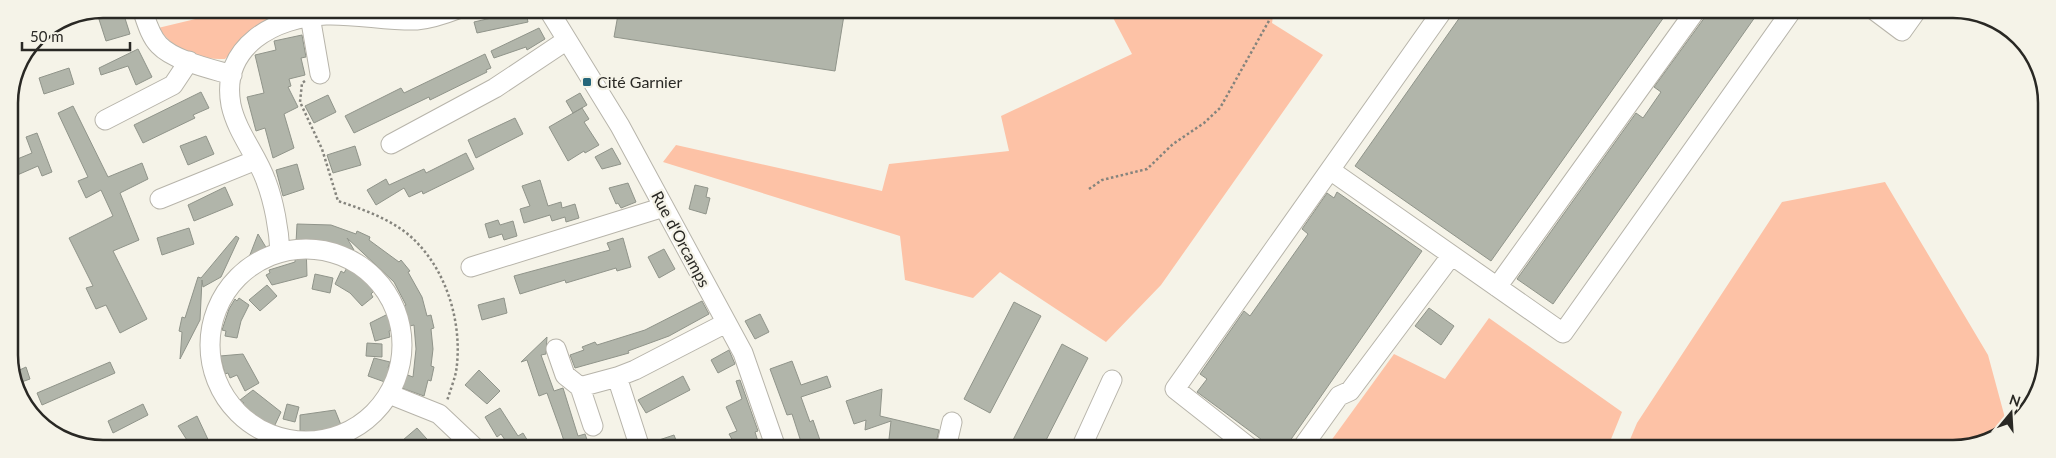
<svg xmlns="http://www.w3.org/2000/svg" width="2056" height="458" viewBox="0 0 2056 458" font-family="Lato,sans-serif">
  <rect width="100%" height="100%" fill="#f5f3e8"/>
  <path fill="#fdc2a6" d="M237,9H269L271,20L248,36L225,59C195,59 177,52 158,28Z
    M1109,10H1274L1272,23L1323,55L1161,285L1106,342L1000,272L973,298L905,280L900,236L663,162L676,145L882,191L889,164L1009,151L1001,116L1132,54Z
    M1885,182L1988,355L2008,429L1960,449H1626L1637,423L1782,202Z
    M1489,318L1622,412L1607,449H1325L1394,354L1445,379Z"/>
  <path fill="#b1b5aa" stroke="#90948a" d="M102,9H122L130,34L106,41L96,10Z
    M503,9H525L528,22L477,33L474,22L504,15Z
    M619,9H845L835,71L614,37Z
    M1465,10H1669L1491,261L1355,166Z
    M1707,10H1760L1553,304L1517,279L1636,113L1643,118L1661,92L1654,87L1705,17Z
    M539,28L545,39L527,50L526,47L494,58L491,51Z
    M302,35L306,57L301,58L305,75L289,79L291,86L288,87L298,107L284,114L294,148L273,158L265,128L256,131L247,97L264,93L255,55L276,50L274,41Z
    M138,49L152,77L136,85L128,66L101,75L99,68Z
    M485,54L491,68L486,70L487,72L430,100L429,97L354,133L345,116L401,88L404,93Z
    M69,68L74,84L44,94L39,78Z
    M201,92L209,108L193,115L195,118L143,143L134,125Z
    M580,93L587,105L573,113L566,101Z
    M328,95L336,112L314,123L305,106Z
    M73,106L108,177L142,163L148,179L120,193L139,240L113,251L147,319L120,333L106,305L96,309L86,288L93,286L69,238L113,216L101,190L86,198L78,181L88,177L58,113Z
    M582,108L589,119L584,122L599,145L585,153L584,151L568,161L549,127Z
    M515,118L523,134L476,158L468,140Z
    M37,133L52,172L42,176L38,166L15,176L10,162L32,153L26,137Z
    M206,136L214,154L188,165L180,146Z
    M355,146L361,165L333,173L327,155Z
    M612,148L621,164L602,169L595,157Z
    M466,153L474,169L423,194L422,191L409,197L404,188L376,205L367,190L386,179L389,185L424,169L426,173Z
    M297,164L304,189L283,196L276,170Z
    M540,180L548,206L561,202L562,208L575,204L579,218L566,222L565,217L552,221L550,215L524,223L520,209L530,206L522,186Z
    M628,183L636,202L621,208L618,203L616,204L609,188Z
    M695,185L708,188L706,197L710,198L706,214L689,209Z
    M225,187L233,205L194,221L188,205Z
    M1337,192L1422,251L1285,448H1273L1197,392L1207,379L1200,374L1244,311L1250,316L1308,234L1302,229L1327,193L1334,198Z
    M498,220L500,225L513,221L517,236L504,240L502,234L489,238L485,224Z
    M297,224L331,225L356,234L357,231L370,237L369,240L399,262L401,260L410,271L408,272L422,297L427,316L431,315L434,328L431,329L433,349L431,366L434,367L431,381L428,380L424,396L368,376L374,358L390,362L388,368L413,377L416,349L414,325L389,331L390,337L375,341L370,323L406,305L394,282L347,238L354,250L333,244L306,243L307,276L272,285L266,275L270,273L269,270L295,262Z
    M189,228L194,244L162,255L157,238Z
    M258,234L267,249L248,260Z
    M236,236L239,238L221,277L203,287L202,280L200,320L180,359L182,332L179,331L182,317L185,318L198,277L201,278Z
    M623,238L631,267L617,271L616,268L566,283L565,280L520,294L514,276L610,250L607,243Z
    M664,249L675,269L659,278L648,257Z
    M355,253L374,291L371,294L373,297L362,306L350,293L335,284L341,271L344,273Z
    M315,274L333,278L330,293L312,289Z
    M267,285L277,296L260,311L249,300Z
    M239,298L249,305L241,321L237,338L225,336L226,331L222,330L229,309L235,299L237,301Z
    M504,298L507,313L482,320L478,305Z
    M702,301L709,314L669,336L628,351L629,353L575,368L570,355L584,350L582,347L595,342L597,345L645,330Z
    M1014,302L1041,316L990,413L964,399Z
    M1429,308L1454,326L1441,345L1415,326Z
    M760,314L769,332L755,339L745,321Z
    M547,337L546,354L541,355L554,391L563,388L578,436L585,434L590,448H550V446L564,441L560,429L547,393L539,396L527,360L521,362Z
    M367,343L382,344V357L366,356Z
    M1062,344L1088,358L1042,448H1024L1012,442Z
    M729,350L735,364L718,373L711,360Z
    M243,354L259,383L245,391L237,375L230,378L228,373L225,374L220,356Z
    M792,361L801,385L827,376L831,387L801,397L810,422L813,420L822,446L815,448H803L792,414L787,415L770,369Z
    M110,362L115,373L42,405L37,393Z
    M26,367L30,379L16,384L11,374Z
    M479,370L500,391L487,404L465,385Z
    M683,376L690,390L646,413L638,400Z
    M740,380L758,431L755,432L760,448H737L729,434L737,431L726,407L742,399L736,381Z
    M882,389L880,416L939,430L935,448H888L891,421L865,430L866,420L854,424L846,401Z
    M253,390L281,412L274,427L258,421L242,405L244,403L240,400Z
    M143,404L148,415L113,433L108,421Z
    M287,404L299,407L295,422L283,419Z
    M500,408L518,436L523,433L532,448H500L507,443L501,434L497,437L485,417Z
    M335,410L341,425L336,426L337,430L321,434H305V431H300V415Z
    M197,416L212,448H192L178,426Z
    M417,428L435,448H409L403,440Z
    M674,435L679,448H651L650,443Z"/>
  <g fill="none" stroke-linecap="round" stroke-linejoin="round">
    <g stroke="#b7b4aa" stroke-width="21">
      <path id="minor" d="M142,9C146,20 150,36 159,45C174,61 212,69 232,75
        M548,9L620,126L743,353L776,448
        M1874,10L1902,31L1917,10
        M310,16L320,74
        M105,120L173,85L189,61
        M391,144L495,88L567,40
        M1330,170L1563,333L1792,10
        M160,199L256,160
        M210 345a96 96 0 1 1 192 0a96 96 0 1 1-192 0Z
        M280,252C279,230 274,202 266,181C257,155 237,133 231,105C220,46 275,17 326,15C357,14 387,21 417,20C431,19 445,14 458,9
        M471,267L664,207
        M1497,287L1696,10
        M556,349L565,375L580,387L593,426
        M580,387L617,377
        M389,394L439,414L475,448
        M640,448L617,377L635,370L726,323
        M946,448L952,422
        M1081,448L1112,380
        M1250,448L1175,389L1443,10
        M1301,449L1339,396L1350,391L1451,256"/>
    </g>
    <path stroke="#85847d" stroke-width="2.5" stroke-dasharray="2.5 2.5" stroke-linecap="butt" d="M305,81L302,83L300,102L322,149L338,201C359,208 382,216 401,229C444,259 464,321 456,372C454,381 450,391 447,401
      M1089,189L1102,180L1147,169L1173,144L1204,123L1220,108L1275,10"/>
    <use href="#minor" stroke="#fff" stroke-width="19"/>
  </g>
  <rect fill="#25667a" stroke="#f5f3e8" stroke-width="2" x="582" y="77" width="10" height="10" rx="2.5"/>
  <g text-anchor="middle" stroke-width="4.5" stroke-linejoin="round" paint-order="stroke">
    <g font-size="16" fill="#292824" stroke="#f5f3e8" text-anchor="start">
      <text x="597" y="88">Cité Garnier</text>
    </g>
    <g font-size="16" fill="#292824" stroke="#f5f3e8">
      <text transform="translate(681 239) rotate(62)" y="6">Rue d'Orcamps</text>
    </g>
  </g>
  <path d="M0 0H2056V458H0ZM103 18H1953A85 85 0 0 1 2038 103V355A85 85 0 0 1 1953 440H103A85 85 0 0 1 18 355V103A85 85 0 0 1 103 18Z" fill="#f5f3e8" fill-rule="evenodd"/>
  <path fill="none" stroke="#292824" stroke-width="2.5" d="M103 18H1953A85 85 0 0 1 2038 103V355A85 85 0 0 1 1953 440H103A85 85 0 0 1 18 355V103A85 85 0 0 1 103 18Z"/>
  <g transform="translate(2011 413) rotate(18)" stroke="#f5f3e8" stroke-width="4" paint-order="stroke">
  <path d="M0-4L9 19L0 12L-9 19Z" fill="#292824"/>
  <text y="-8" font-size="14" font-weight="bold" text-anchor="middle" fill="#292824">N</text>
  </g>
  <path d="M22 42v8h108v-8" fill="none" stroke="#292824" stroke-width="2.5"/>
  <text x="30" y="42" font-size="15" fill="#292824" stroke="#f5f3e8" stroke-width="4" paint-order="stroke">50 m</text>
</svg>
